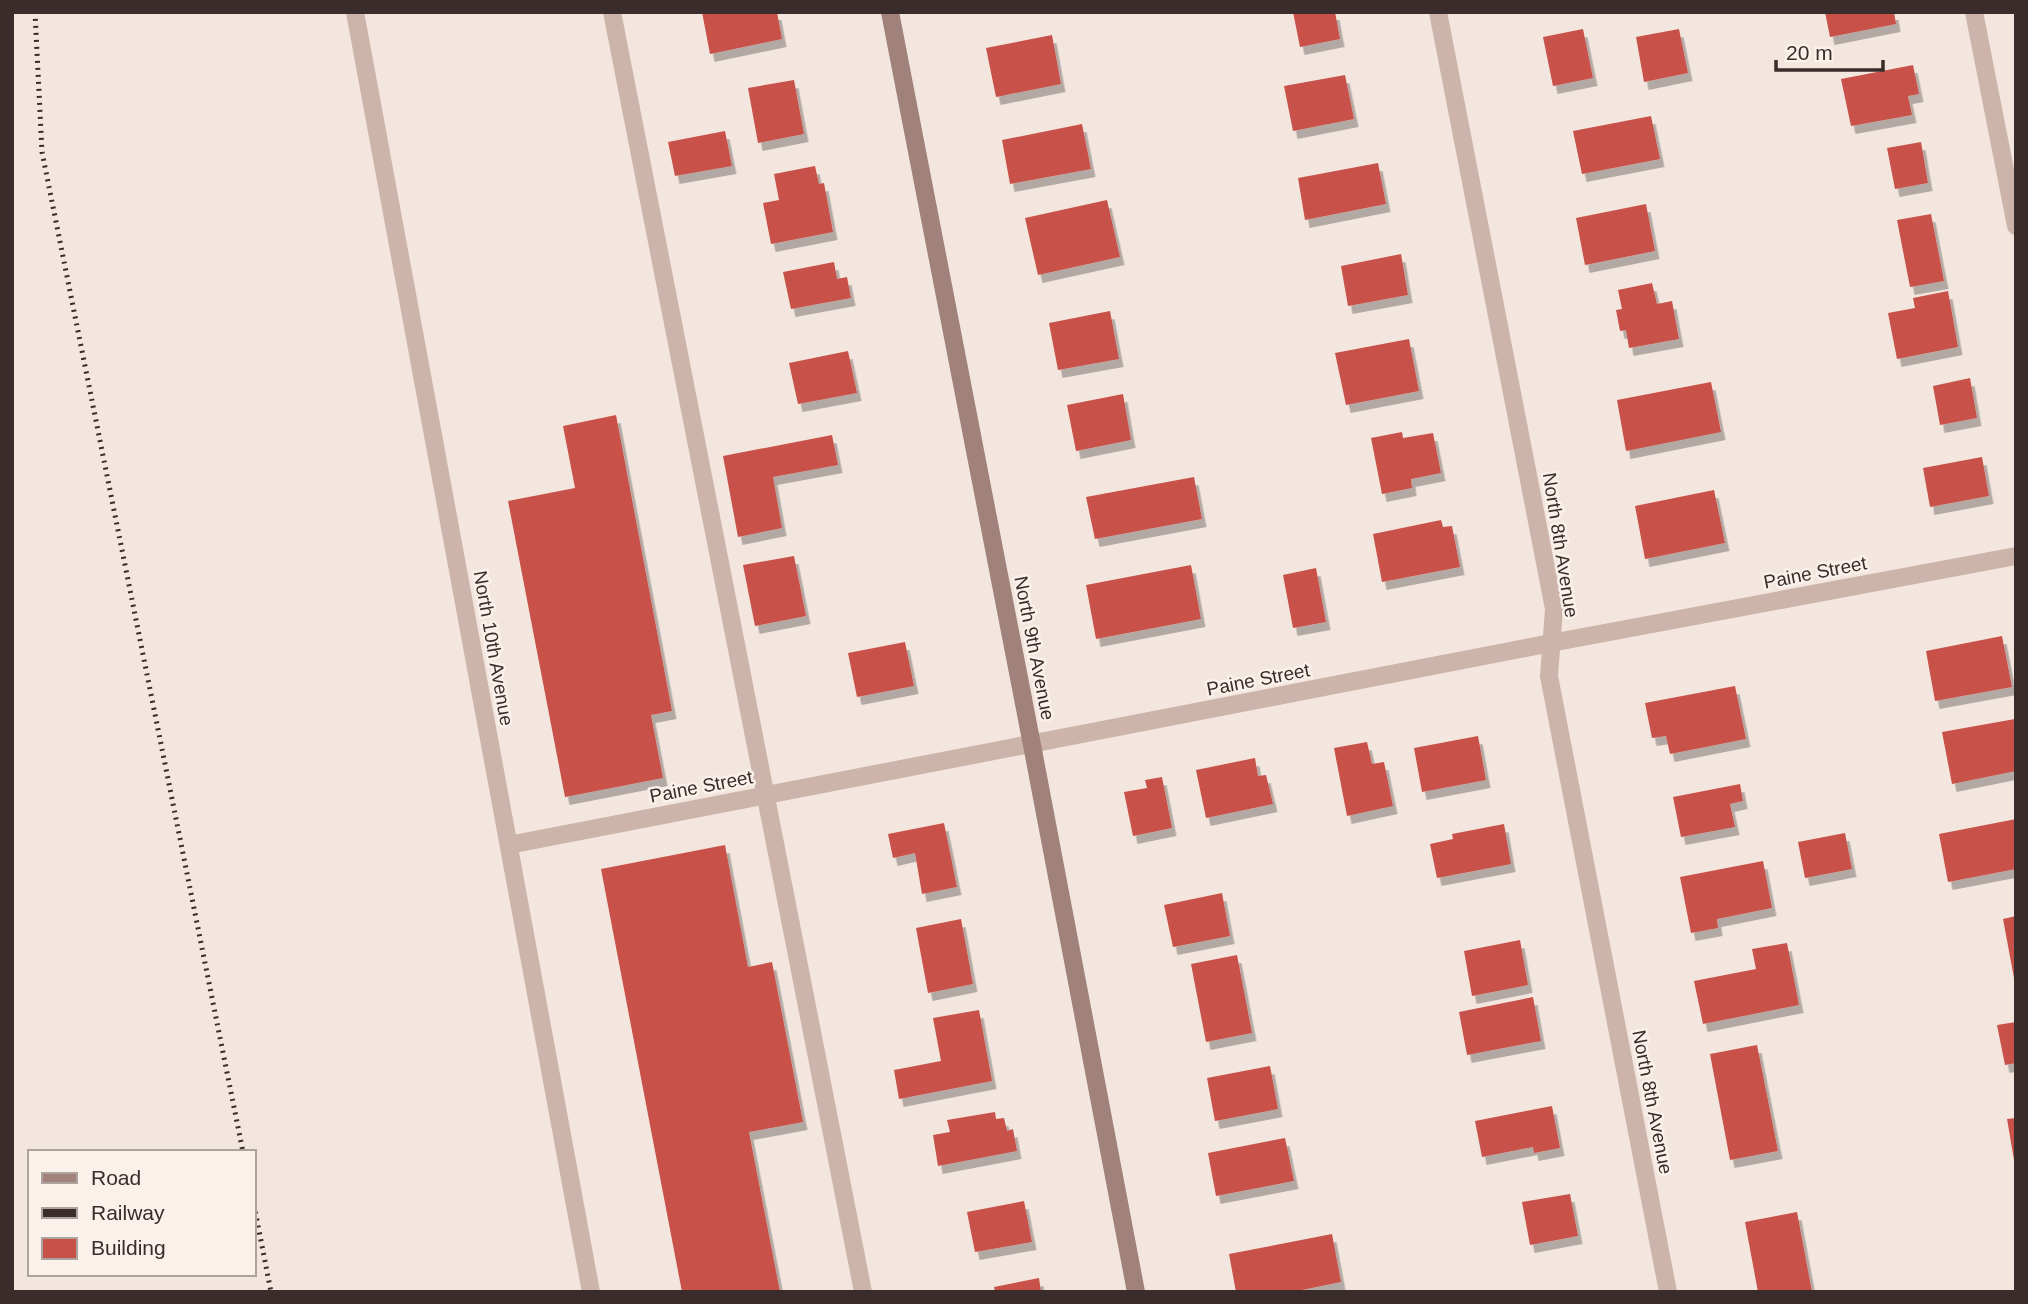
<svg xmlns="http://www.w3.org/2000/svg" width="2028" height="1304" viewBox="0 0 2028 1304" font-family="Helvetica,sans-serif">
  <defs>
    <filter id="shadow"><feDropShadow dx="4.5" dy="8" stdDeviation="0" flood-color="#0004"/></filter>
  </defs>
  <rect width="100%" height="100%" fill="#f3e6df"/>
  <path fill="#c85148" filter="url(#shadow)" d="M702,12H777L782,39L710,54Z
    M1293,12H1335L1340,39L1300,47Z
    M1825,12H1894L1896,24L1830,37Z
    M1583,29L1593,78L1553,86L1543,37Z
    M1679,29L1688,73L1644,82L1636,37Z
    M1052,35L1061,84L996,97L986,48Z
    M1913,65L1919,94L1908,96L1912,115L1851,126L1841,79Z
    M1345,75L1354,119L1293,131L1284,86Z
    M794,80L804,134L758,143L748,88Z
    M1651,116L1660,159L1582,174L1573,131Z
    M1082,124L1091,169L1010,184L1002,140Z
    M725,131L732,166L675,176L668,142Z
    M1921,142L1928,183L1895,189L1887,148Z
    M1378,163L1386,204L1305,220L1298,178Z
    M815,166L819,184L824,183L833,232L771,244L763,203L779,200L774,174Z
    M1107,200L1120,257L1038,275L1025,218Z
    M1646,204L1655,251L1585,265L1576,218Z
    M1931,214L1944,281L1910,287L1897,220Z
    M1401,254L1408,295L1348,306L1341,266Z
    M834,262L837,279L847,277L851,298L791,309L783,272Z
    M1652,283L1657,304L1672,301L1679,339L1629,348L1626,330L1620,331L1616,310L1622,309L1618,290Z
    M1948,291L1958,347L1897,359L1888,313L1915,308L1913,298Z
    M1110,311L1119,359L1058,370L1049,323Z
    M1409,339L1419,391L1346,405L1335,353Z
    M848,351L857,393L798,404L789,363Z
    M1970,378L1977,418L1940,425L1933,386Z
    M1711,382L1721,432L1626,451L1617,400Z
    M1123,394L1131,440L1076,451L1067,405Z
    M616,415L672,711L651,715L663,778L565,797L508,501L575,488L563,426Z
    M1402,432L1403,438L1433,433L1441,473L1411,479L1412,488L1382,494L1371,438Z
    M832,435L838,465L773,477L782,528L738,537L723,456Z
    M1982,457L1989,496L1930,507L1923,468Z
    M1194,477L1202,519L1095,539L1086,497Z
    M1714,490L1725,543L1645,559L1635,506Z
    M1441,520L1443,527L1452,526L1460,567L1382,582L1373,534Z
    M794,556L806,616L755,626L743,565Z
    M1191,565L1201,619L1096,639L1086,585Z
    M1316,568L1326,622L1293,628L1283,575Z
    M2002,636L2012,687L1935,701L1926,651Z
    M905,642L914,686L857,697L848,653Z
    M1735,686L1746,739L1670,754L1666,736L1652,738L1645,703Z
    M2015,719L2016,771L1952,784L1942,732Z
    M1478,736L1486,780L1422,792L1414,748Z
    M1367,742L1372,764L1384,762L1393,806L1347,816L1334,748Z
    M1255,758L1258,776L1266,775L1273,804L1206,818L1196,770Z
    M1162,777L1172,828L1133,836L1124,792L1147,788L1145,780Z
    M1740,784L1743,801L1730,804L1735,827L1681,837L1673,797Z
    M2016,819V869L1948,882L1939,834Z
    M944,823L957,887L922,894L915,853L893,858L888,834Z
    M1504,824L1511,864L1437,878L1430,844L1453,839L1452,834Z
    M1845,833L1852,869L1805,878L1798,842Z
    M725,845L748,967L772,962L803,1122L749,1132L780,1292H682L601,869Z
    M1763,861L1772,908L1717,919L1718,928L1691,933L1680,877Z
    M1222,893L1230,936L1173,947L1164,905Z
    M2016,916V978H2014L2003,919Z
    M961,919L973,984L928,993L916,928Z
    M1520,940L1528,985L1472,996L1464,951Z
    M1787,943L1799,1005L1703,1024L1694,981L1756,969L1752,949Z
    M1237,955L1252,1033L1206,1042L1191,964Z
    M1533,997L1541,1041L1467,1055L1459,1012Z
    M979,1010L992,1081L899,1099L894,1070L941,1061L933,1018Z
    M2016,1022V1063L2005,1065L1997,1025Z
    M1757,1045L1778,1151L1730,1160L1710,1054Z
    M1270,1066L1278,1109L1215,1121L1207,1078Z
    M1552,1106L1560,1148L1534,1153L1533,1147L1482,1157L1475,1121Z
    M995,1112L996,1119L1004,1118L1007,1131L1013,1129L1017,1151L938,1166L933,1135L950,1132L947,1120Z
    M2016,1118V1159L2014,1160L2007,1119Z
    M1285,1138L1294,1181L1216,1196L1208,1153Z
    M1570,1194L1578,1236L1530,1245L1522,1202Z
    M1024,1201L1032,1242L975,1252L967,1212Z
    M1797,1212L1812,1292H1758L1745,1222Z
    M1332,1234L1341,1282L1292,1292H1236L1229,1254Z
    M1039,1278L1041,1292H995L994,1287Z"/>
  <g fill="none" stroke-linecap="round" stroke-linejoin="round">
    <path stroke="#ccb4aa" stroke-width="18" d="M612,12L863,1292"/>
    <path stroke="#ccb4aa" stroke-width="18" d="M355,12L591,1292
      M1438,12L1554,609L1549,676L1668,1292
      M1974,12L2016,226
      M509,845L1551,643L2016,556"/>
    <path stroke="#a0827b" stroke-width="18" d="M890,12L1032,745L1136,1292"/>
    <path stroke="#392c2a" stroke-width="5" stroke-dasharray="2 5" stroke-linecap="butt" d="M35,12L42,152L243,1152
      M254,1205L271,1292"/>
  </g>
  <g text-anchor="middle" stroke-width="5" stroke-linejoin="round" paint-order="stroke">
    <g font-size="19" fill="#392c2a" stroke="#faf1eb">
      <text transform="translate(1561 545) rotate(81)" y="7">North 8th Avenue</text>
      <text transform="translate(1815 572) rotate(-11)" y="7">Paine Street</text>
      <text transform="translate(494 648) rotate(80)" y="7">North 10th Avenue</text>
      <text transform="translate(1035 648) rotate(79)" y="7">North 9th Avenue</text>
      <text transform="translate(1258 679) rotate(-11)" y="7">Paine Street</text>
      <text transform="translate(701 786) rotate(-11)" y="7">Paine Street</text>
      <text transform="translate(1653 1102) rotate(79)" y="7">North 8th Avenue</text>
    </g>
  </g>
  <rect width="2028" height="1304" fill="none" stroke="#392c2a" stroke-width="28"/>
  <rect x="28" y="1150" width="228" height="126" fill="#faf1eb" stroke="#ada29e" stroke-width="2"/>
  <rect x="42" y="1173" width="35" height="10" fill="#a0827b" stroke="#ada29e" stroke-width="2"/>
  <text x="91" y="1185" font-size="21" fill="#392c2a">Road</text>
  <rect x="42" y="1208" width="35" height="10" fill="#392c2a" stroke="#ada29e" stroke-width="2"/>
  <text x="91" y="1220" font-size="21" fill="#392c2a">Railway</text>
  <rect x="42" y="1238" width="35" height="21" fill="#c85148" stroke="#ada29e" stroke-width="2"/>
  <text x="91" y="1255" font-size="21" fill="#392c2a">Building</text>
  <path d="M1776 60v10h107v-10" fill="none" stroke="#392c2a" stroke-width="3.5"/>
  <text x="1786" y="60" font-size="21" fill="#392c2a" stroke="#faf1eb" stroke-width="5" paint-order="stroke">20 m</text>
</svg>
